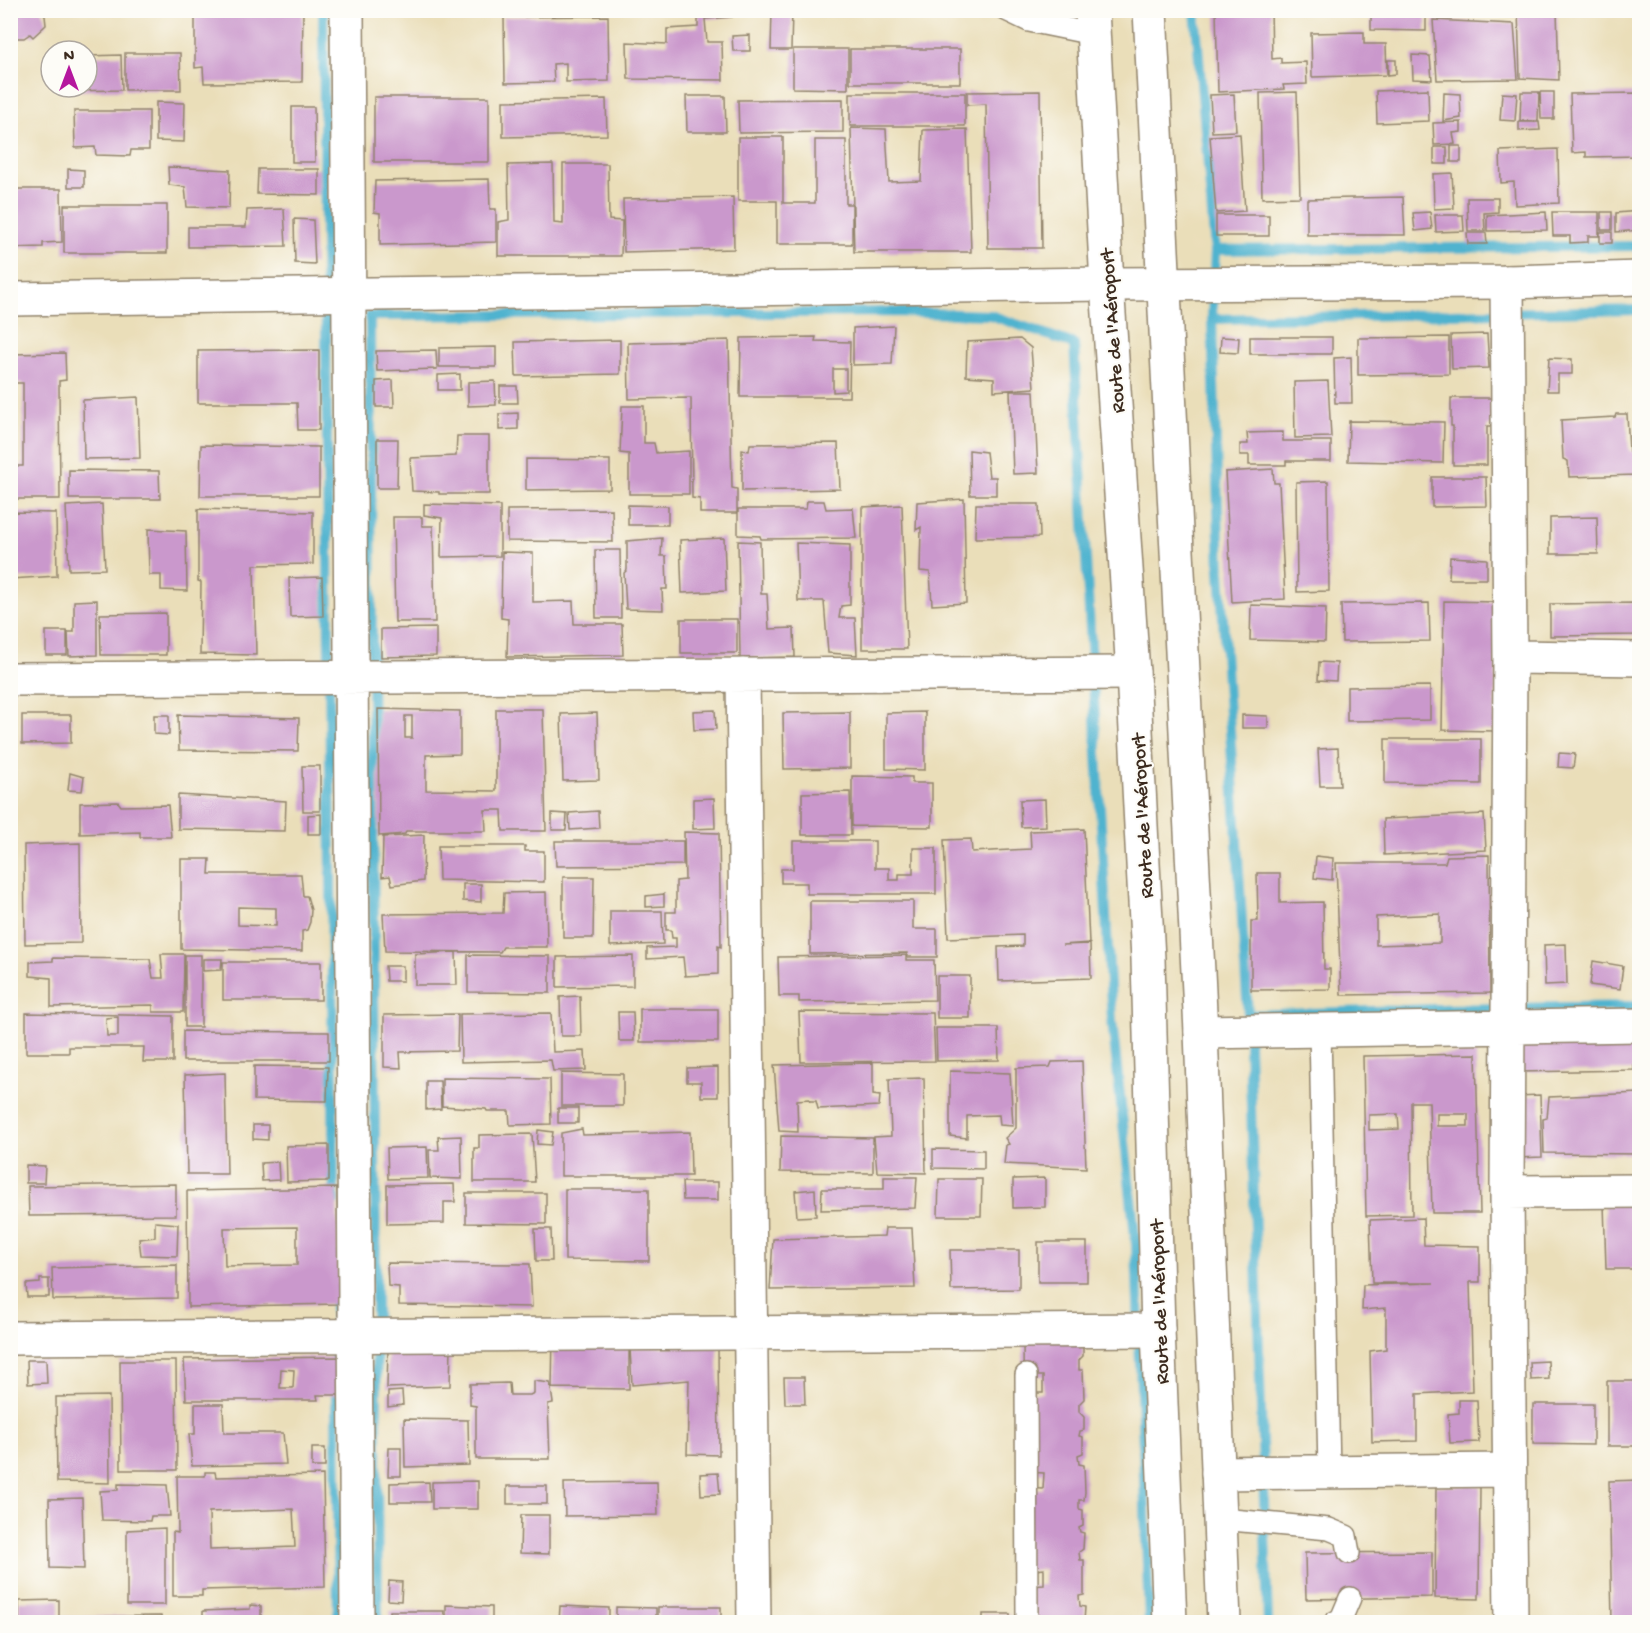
<svg xmlns="http://www.w3.org/2000/svg" width="1650" height="1633" viewBox="0 0 1650 1633" font-family="'Gochi Hand',sans-serif">
  <rect width="100%" height="100%" fill="#fdfcf7"/>
  <filter id="ink" filterUnits="userSpaceOnUse"><feTurbulence type="fractalNoise" baseFrequency=".0167" numOctaves="2"/><feDisplacementMap in="SourceGraphic" scale="12" xChannelSelector="R" yChannelSelector="G"/><feConvolveMatrix kernelMatrix="1 2 1 2 8 2 1 2 1" color-interpolation-filters="sRGB"/></filter>
  <filter id="wash" filterUnits="userSpaceOnUse"><feTurbulence type="fractalNoise" baseFrequency=".008" numOctaves="4" result="noise"/><feDisplacementMap in="SourceGraphic" scale="24" xChannelSelector="R" yChannelSelector="G"/><feGaussianBlur stdDeviation="1.35" result="paint"/><feColorMatrix in="noise" values="0 0 0 0 0 0 0 0 0 0 0 0 0 0 0 0 0 1.4 0 .05"/><feComposite in="paint" operator="in"/></filter>
  <g filter="url(#wash)">
    <rect width="100%" height="100%" fill="#eadeb9"/>
    <g fill="none" stroke-linecap="round" stroke-linejoin="round">
      <path stroke="#50b3cf" stroke-width="10" d="M323,10L334,1202
        M1195,10L1215,250L1212,319L1220,571L1248,1015L1268,1622
        M1215,250L1640,246
        M1212,319L1640,310
        M1248,1015L1438,1009L1640,1006
        M335,1290L338,1622
        M378,1622L370,316L893,312L990,315L1074,344L1112,1021L1136,1245L1149,1622"/>
    </g>
    <g id="blocks">
      <path fill="#ca98cc" fill-rule="evenodd" d="M10,10H41L45,16L46,25L33,37L30,34L24,38H10Z
        M195,10H303L302,82L204,83L203,67L195,68Z
        M698,10H732V17L705,19L707,42H722L723,80L628,79L627,42L667,44V29L698,27Z
        M772,10H792L791,50H771Z
        M1216,10H1271L1272,59L1281,58V63L1306,62L1307,84L1283,85L1284,89L1218,92Z
        M1371,10H1426V31L1371,30Z
        M1518,10H1557L1559,80L1520,78Z
        M608,16L609,81L566,82V63L553,64L554,82L505,83L504,17Z
        M1433,20L1514,24L1518,79L1437,80Z
        M1364,32V44H1386L1387,75L1312,77L1311,33Z
        M750,35V51H733L732,36Z
        M793,49H848V89L793,88Z
        M850,49H960V83H850Z
        M125,53H180L181,90H125Z
        M121,55L122,90L66,91L65,87H87V56Z
        M1412,55L1430,56L1432,80L1413,79Z
        M1388,60H1396V74L1388,75Z
        M1428,89L1429,121L1377,123L1376,91Z
        M1040,91L1042,248H988L986,104L967,105V92Z
        M1297,92L1300,197L1262,198L1260,93Z
        M1521,92H1539L1538,121H1520Z
        M1540,92H1554V119H1541Z
        M850,93H965V126H850Z
        M1444,93L1460,94L1461,118L1443,121Z
        M1502,93L1517,94L1515,121L1500,120Z
        M1640,93V156L1586,157V152L1572,153L1570,94Z
        M1234,94L1236,131L1212,132L1210,95Z
        M686,96H725L726,132H687Z
        M374,97H489V162H374Z
        M606,99L607,135L503,137V101Z
        M843,99V132L739,133L738,100Z
        M10,102H16L17,122H10Z
        M156,102L185,103L184,142L156,141Z
        M292,107H314L315,162H292Z
        M74,111H149V150H131L130,156L96,155L95,147L75,148Z
        M1461,122V132L1453,133L1455,144L1434,145L1433,123Z
        M1519,122H1539L1540,130L1519,131Z
        M851,128L886,129L889,182L921,181L923,130L967,129L971,252H854Z
        M1240,134L1245,211L1216,213L1210,136Z
        M738,137H783V203H815V140H846V204H852V244H777V201H738Z
        M1451,146H1461V162H1451Z
        M1434,147H1447V164H1434Z
        M1558,149L1559,203L1515,205L1514,182L1501,183L1500,151Z
        M553,164L554,223L563,224V164H608L609,220L622,221L621,256H498V222L509,220L508,165Z
        M168,167L230,170L229,208L187,207L185,187L169,185Z
        M68,169L84,170V187H68Z
        M258,169H319V195L257,194Z
        M1452,173L1454,208L1434,209L1433,174Z
        M489,179L490,209H496V242L380,245V213L374,212L375,181Z
        M10,189H61L62,242L43,243V247L10,248Z
        M733,197L734,249L624,252L623,199Z
        M1403,197L1405,235H1307V199Z
        M1467,198H1498V212L1484,213L1485,231H1468Z
        M64,205H167V253H64Z
        M284,209L286,246L188,247V227H246L247,210Z
        M1640,211V230L1616,232V213Z
        M1430,212L1432,229L1415,231L1413,213Z
        M1546,212L1547,230L1487,231V215Z
        M1552,212H1599V236H1588V242L1570,243V236H1553Z
        M1601,212H1612V230H1601Z
        M1216,215H1269V236H1216Z
        M1435,215H1463L1464,231L1436,232Z
        M294,219L313,220L315,264L295,263Z
        M1600,232H1612V243H1600Z
        M1467,233H1486L1487,244H1468Z
        M894,326L892,364L853,365V328Z
        M1487,334L1489,368L1452,369L1451,335Z
        M816,337L815,341L850,342L849,397H740L741,338ZM833,369H846V391L833,392Z
        M1221,337L1239,338L1238,353L1220,352Z
        M1250,337H1332V354H1250Z
        M1449,337V374L1358,375V338Z
        M1020,339L1031,348L1034,388L994,391V378L966,376L967,342Z
        M620,340V374L516,376L515,342Z
        M729,340L732,488L737,489V513H700V499L692,498L691,398L629,399L628,343Z
        M496,347V367H439V348Z
        M319,350V430H298L297,403H198V351Z
        M436,350L437,369L377,371L376,351Z
        M65,353L66,380L59,381L60,499H10V466H23V383H10V354Z
        M1351,357L1352,403H1335L1334,358Z
        M1549,358L1572,359V374H1558V391H1547Z
        M460,374V390H438V375Z
        M393,380L394,407H376V381Z
        M495,381L496,405L468,406V382Z
        M1328,381L1331,437L1295,438L1294,382Z
        M500,386H517L518,403H500Z
        M1010,391H1034L1038,473L1013,474Z
        M138,397L140,458L84,459L83,400Z
        M1451,398H1491V426H1487V465H1453V426H1451Z
        M622,406H644V443H654L656,453L689,451V494H629V454L620,453Z
        M518,413V429L499,430V414Z
        M1616,414H1627L1629,451L1637,452V475L1569,477L1568,461L1563,459L1561,420L1615,417Z
        M1349,421L1444,422L1443,463L1348,461Z
        M1283,432V441H1331V461H1286V465H1249V455H1240V444H1248L1247,433Z
        M457,436H489V494H439V492L412,491L410,458L456,456Z
        M377,439H398L397,488H377Z
        M838,443L840,489L742,491V450L749,451L750,444Z
        M201,445L319,447V496H200Z
        M969,450L986,452L989,477H996V495H970Z
        M526,459L610,460V489L526,490Z
        M1273,469L1274,483H1279L1285,599L1232,602L1225,472Z
        M69,470L159,471L160,499H69Z
        M1432,477H1486L1487,506L1432,507Z
        M1328,481L1329,591L1297,592L1296,482Z
        M964,499L966,603L932,605L930,572L920,571L921,527L916,530L917,502Z
        M807,501H824L826,509L853,508L856,538L761,539L760,536L738,535V509H806Z
        M102,504L105,569L69,570L66,506Z
        M424,504L500,506V556L441,557L442,518L424,515Z
        M976,504H1039L1040,537L975,538Z
        M628,505L668,506V525H628Z
        M902,505L907,649H862V507Z
        M198,509L313,512V564L254,565L256,655L200,654L201,582L198,581Z
        M612,509L613,542L507,541V510Z
        M10,512L56,513L57,576L10,579Z
        M393,517H422V526H433L435,622H395Z
        M1597,517L1598,554H1550V518Z
        M148,529L186,531L187,591L161,590V575H149Z
        M662,538L661,556H666L667,589H662L663,610L626,609L624,573L627,570V541Z
        M724,538L726,591L682,593L680,540Z
        M738,541L760,542L761,594H767L769,629L794,628L795,657L740,658Z
        M796,543L850,545V605L841,606L839,618H855L857,655L828,653L824,601H798Z
        M595,550H620L621,618H596Z
        M502,552L533,553V602L573,601L574,624H622L623,655L507,657L508,619L501,618Z
        M1450,557L1487,559V579H1449Z
        M322,577L323,616L290,617L289,578Z
        M97,600V655L69,656L68,632H74V601Z
        M1444,601L1497,602L1495,731L1442,730Z
        M1429,603L1430,641L1342,642L1341,604Z
        M1640,603V635L1550,636V604Z
        M1251,605L1326,608L1325,642L1250,640Z
        M166,613V655H101L100,614Z
        M681,619H737V653H681Z
        M436,628V656L381,657V629Z
        M46,631H67V655H46Z
        M1319,662L1337,663L1336,681L1318,680Z
        M1430,686V720L1347,721V687Z
        M378,709L460,711V754L426,755V790L496,791V709H543L546,831H503L502,810H485L486,831H406L405,834L379,836ZM405,716H412V738H405Z
        M715,710L716,729L694,730L693,711Z
        M850,712V768L784,769L783,713Z
        M925,712V770L886,769V713Z
        M597,713L599,780L563,781L561,714Z
        M22,715H71V743L22,744Z
        M154,715H169V735L154,734Z
        M178,715L299,718L298,751L179,750Z
        M1242,715L1268,716V728H1242Z
        M1385,739H1481V784L1385,783Z
        M1338,748L1340,786H1320L1318,749Z
        M1559,753L1575,754L1573,768L1558,767Z
        M302,766H320V811H303Z
        M70,773L84,777L82,791L68,790Z
        M852,776L912,777V783H932V827L852,826Z
        M850,792L851,835H802V793Z
        M178,795L286,801L285,831L178,829Z
        M714,798L715,828L693,829V799Z
        M1045,799L1046,826L1021,827L1020,800Z
        M118,802L121,806L168,805L171,837H140V832L80,834V803Z
        M598,811L599,828L570,830L569,813Z
        M552,813L567,814L566,830H552Z
        M321,814V834H308V815Z
        M1484,814L1486,850L1384,855L1383,819Z
        M1084,829L1089,943L1062,945L1090,944L1091,978L999,981L998,947L1023,946V935L948,938L944,840L971,839L972,852L1031,849L1030,831Z
        M684,832L719,833L721,947L718,946V974L685,976L683,957L647,959V948L676,947V938H672L671,930H666V912H676V881L685,880Z
        M424,835L423,881L392,885L390,876L382,877L383,837Z
        M555,841H683V865L556,866Z
        M793,841H875V868H889V880H899V874H913V848H936V894H807V883H781V869H793Z
        M80,843L81,943L25,944L24,845Z
        M438,846H525V851H544V882L439,880Z
        M1489,855L1490,993L1341,995L1336,863H1445L1447,856ZM1440,914V943L1376,945V917Z
        M1316,856L1333,858L1332,880L1314,878Z
        M181,859H210L209,874H301L303,896H307L311,910L310,922L307,930L302,931V951L181,949ZM238,907L276,908V926L238,925Z
        M1257,873H1280V903L1323,902L1324,969H1330V989L1251,990V921H1258Z
        M563,877H594L593,938H563Z
        M463,884H481V902L463,901Z
        M546,892L547,947H503L500,952L385,951L383,914L503,913L504,893Z
        M664,894V906L646,907V896Z
        M810,901H913V929H937V957H907V953L810,954Z
        M610,911H662L663,944L610,946Z
        M1566,944L1567,984L1545,985L1544,945Z
        M456,952L457,985H415V954Z
        M161,954H184L183,1012H153V1005L51,1007V978L30,976V962L53,961V958L150,959L153,978H163Z
        M185,955H201V1027H185Z
        M468,955L550,956V993L468,992Z
        M906,955V960H934L935,1000L799,1002V996H779L778,957Z
        M633,956V986L557,987V957Z
        M203,959H222L221,970L203,971Z
        M1593,961L1623,966L1620,989L1590,985Z
        M223,962H321V1000H223Z
        M385,966H403V981H386Z
        M937,976H970V1018H937Z
        M580,996L581,1036H561L560,997Z
        M640,1009H718V1042H640Z
        M618,1012H633L634,1041H619Z
        M799,1012L933,1013L935,1061L801,1062Z
        M26,1013L173,1016V1062H143L144,1047H69V1053H26ZM118,1017V1036H107L106,1018Z
        M551,1013L553,1052L585,1051L586,1070L553,1071L551,1060L461,1062L460,1014Z
        M458,1014L457,1051L400,1052L401,1068L384,1067V1015Z
        M936,1028H998L999,1060L937,1061Z
        M183,1031L329,1032V1061H183Z
        M1634,1032V1070L1516,1072L1515,1034Z
        M1476,1054L1480,1213H1432L1429,1102H1411L1412,1215L1366,1216L1363,1056ZM1398,1114L1399,1129L1369,1130V1115ZM1437,1114H1468V1126H1437Z
        M1082,1061L1086,1168L1004,1164L1006,1145L1009,1144L1005,1138L1016,1128V1068L1050,1067L1052,1062Z
        M873,1063V1095L880,1096L879,1106L818,1109L816,1101H810L809,1099L797,1100L798,1132L779,1131L774,1065Z
        M254,1066L328,1067L327,1101L254,1100Z
        M718,1067V1097H701V1082H687V1068Z
        M950,1071L1010,1073L1013,1126L1000,1125L999,1115L967,1116V1138L950,1136Z
        M225,1073L227,1174H187L185,1075Z
        M561,1073L623,1074V1106H561Z
        M442,1078L550,1079L551,1124L510,1125L509,1111H487L486,1109L442,1106Z
        M924,1078L926,1173L877,1172L874,1137L891,1136L889,1079Z
        M426,1081H440L441,1109L426,1110Z
        M1640,1093V1154L1544,1153L1543,1119L1547,1118L1549,1097Z
        M1540,1095L1542,1157L1517,1158L1514,1096Z
        M558,1108H578V1123H558Z
        M253,1125H268V1140L253,1139Z
        M582,1129L583,1135L690,1132L691,1176H561V1133Z
        M538,1130L553,1132L551,1145L537,1144Z
        M532,1134L535,1182H474V1148H479V1135Z
        M461,1136L462,1179L430,1178L429,1150H439L438,1137Z
        M781,1136L873,1138V1173L780,1172Z
        M329,1145V1181L287,1182L286,1146Z
        M427,1147L428,1178L388,1179L387,1148Z
        M933,1149L984,1150V1169L933,1168Z
        M278,1162L279,1180L262,1181L261,1163Z
        M26,1165L45,1166L44,1183H26Z
        M884,1177H917L915,1208L821,1210L822,1189H884Z
        M1045,1178V1207L1013,1208V1179Z
        M939,1179H982L981,1216H938Z
        M682,1182H718V1200H683Z
        M176,1184V1215L29,1216L28,1186Z
        M454,1184L455,1202H444V1223L387,1224V1185Z
        M337,1188L339,1304L188,1307L187,1191ZM297,1227V1265L225,1266L224,1228Z
        M565,1189H649V1261L565,1260Z
        M815,1189L816,1216L797,1217L795,1191Z
        M466,1193H546V1224L466,1223Z
        M1604,1203H1640V1269H1606Z
        M1423,1218L1424,1245L1480,1246V1282H1470L1473,1391L1417,1394V1441L1372,1442L1370,1351L1386,1349V1308L1362,1310L1363,1285L1434,1283H1372L1370,1220Z
        M155,1222L178,1224L177,1256L141,1255L139,1239L155,1237Z
        M885,1228H912L915,1288L770,1290L773,1239L884,1236Z
        M535,1229H551L552,1261H536Z
        M1038,1242H1087V1282H1038Z
        M950,1250H1019V1289L951,1290Z
        M387,1263L530,1264L532,1307L399,1305V1287L388,1286Z
        M177,1265V1298L53,1300L52,1268Z
        M40,1279H49V1297H27L26,1284L40,1283Z
        M553,1334L629,1335V1389L552,1388Z
        M1083,1334V1356L1079,1360V1370H1083L1084,1399L1079,1404V1412L1084,1417V1430L1080,1431L1079,1436L1083,1437V1453L1078,1455L1079,1464L1084,1465L1085,1492L1084,1500H1079V1509L1083,1510V1526L1079,1528L1080,1532L1084,1533L1083,1549L1079,1552L1080,1560H1084V1595L1079,1596L1080,1606L1085,1607L1084,1622H1025L1024,1488L1043,1489L1044,1473L1027,1472L1024,1483L1023,1335ZM1027,1376H1043V1393H1027ZM1044,1569V1585L1028,1586L1027,1571Z
        M718,1345L719,1455L687,1454L689,1380L632,1385L630,1348Z
        M451,1347L450,1386L387,1388L388,1348Z
        M341,1357L342,1395H317L318,1400H186L184,1359ZM281,1369L294,1370L293,1388H280Z
        M27,1360H46L47,1383L28,1384Z
        M120,1361H176L177,1470H121Z
        M1548,1361L1549,1379L1531,1380L1530,1362Z
        M784,1377H804L805,1404H785Z
        M534,1381L550,1383L553,1403L548,1404L550,1459H476V1406L470,1405V1384L509,1383L510,1395H530L534,1393Z
        M1607,1381H1640V1446H1607Z
        M402,1391L403,1405L388,1407V1392Z
        M109,1396L110,1483L57,1482L56,1397Z
        M1459,1400H1477L1479,1442L1450,1443L1448,1414L1459,1413Z
        M195,1404H223L224,1433H283L286,1464L192,1466L189,1434H195Z
        M1533,1404H1593V1445L1533,1444Z
        M404,1419L468,1420L469,1465L405,1467Z
        M312,1448H325V1467H312Z
        M389,1448H401V1476H388Z
        M205,1472H215L216,1477L323,1475L325,1587L202,1590V1596H173V1532L178,1533L177,1476H205ZM293,1509L295,1547L210,1550L209,1512Z
        M718,1473L720,1494L701,1495L700,1474Z
        M1640,1480V1622H1612L1609,1481Z
        M478,1481V1509H432V1482Z
        M429,1482L430,1502H390V1483Z
        M657,1482L658,1515L565,1516L564,1483Z
        M118,1484L167,1485L170,1516H151L150,1521L102,1520L100,1491L118,1490Z
        M507,1486H547V1504H507Z
        M1436,1486H1480L1479,1599L1435,1598Z
        M82,1498L84,1569L50,1568L49,1499Z
        M521,1515H549V1554L520,1553Z
        M165,1528V1605H127V1530Z
        M1432,1552V1597L1306,1599L1305,1553Z
        M389,1581L402,1582L401,1601L388,1600Z
        M59,1600V1617L161,1616L162,1622H19V1601Z
        M250,1605L261,1606V1622H203V1611L250,1609Z
        M446,1605L492,1607V1622H446Z
        M560,1606L609,1608V1622H559Z
        M616,1607L656,1608V1622H616Z
        M658,1607H721V1622H658Z
        M390,1611H444L443,1622H390Z
        M983,1614H1010V1622H983Z"/>
    </g>
  </g>
  <g filter="url(#ink)">
    <use href="#blocks" fill-opacity="0" stroke="#92846c" stroke-width="1.5"/>
    <g fill="none" stroke-linecap="round" stroke-linejoin="round">
      <g stroke="#92846c" stroke-width="24">
        <path id="lane" d="M1006,10L1029,21L1093,34
          M1320,1030L1329,1472
          M1026,1375L1027,1622
          M1221,1519L1329,1529L1346,1536L1349,1553
          M1335,1622L1341,1619L1350,1598"/>
      </g>
      <g stroke="#92846c" stroke-width="36">
        <path id="street" d="M347,10L357,1622
          M1507,282L1510,657L1507,1192L1511,1622
          M1510,657L1640,659
          M743,675L754,1622
          M10,679L1133,673
          M1201,1032L1640,1025
          M1507,1192L1640,1191
          M10,1338L1158,1330
          M1218,1473L1509,1470"/>
      </g>
      <g stroke="#92846c" stroke-width="36">
        <path id="secondary" d="M10,299L1107,284L1507,282L1640,278"/>
      </g>
      <g stroke="#92846c" stroke-width="36">
        <path id="highway" d="M1092,10L1107,284L1133,673L1148,959L1158,1330L1170,1622
          M1150,10L1201,1032L1224,1622"/>
      </g>
      <use href="#lane" stroke="#fff" stroke-width="21"/>
      <use href="#street" stroke="#fff" stroke-width="33"/>
      <use href="#secondary" stroke="#fff" stroke-width="33"/>
      <use href="#highway" stroke="#fff" stroke-width="33"/>
    </g>
  </g>
  <g text-anchor="middle" stroke-width="4.5" stroke-linejoin="round" paint-order="stroke">
    <g font-size="20" fill="#3b2a1e" stroke="#fdfcf7">
      <text transform="translate(1111 331) rotate(-94)" y="7">Route de l'Aéroport</text>
      <text transform="translate(1141 816) rotate(-93)" y="7">Route de l'Aéroport</text>
      <text transform="translate(1158 1302) rotate(-92)" y="7">Route de l'Aéroport</text>
    </g>
  </g>
  <rect width="1650" height="1633" fill="none" stroke="#fdfcf7" stroke-width="36"/>
  <g transform="translate(69 69)"><circle r="28" fill="#fdfcf7" stroke="#afa8a0" stroke-width="1.5"/>
  <path d="M0-4.5L10 22L0 15L-10 22Z" fill="#b5179e"/>
  <text y="-9" font-size="16" font-weight="bold" text-anchor="middle" fill="#3b2a1e">N</text>
  </g>
</svg>
